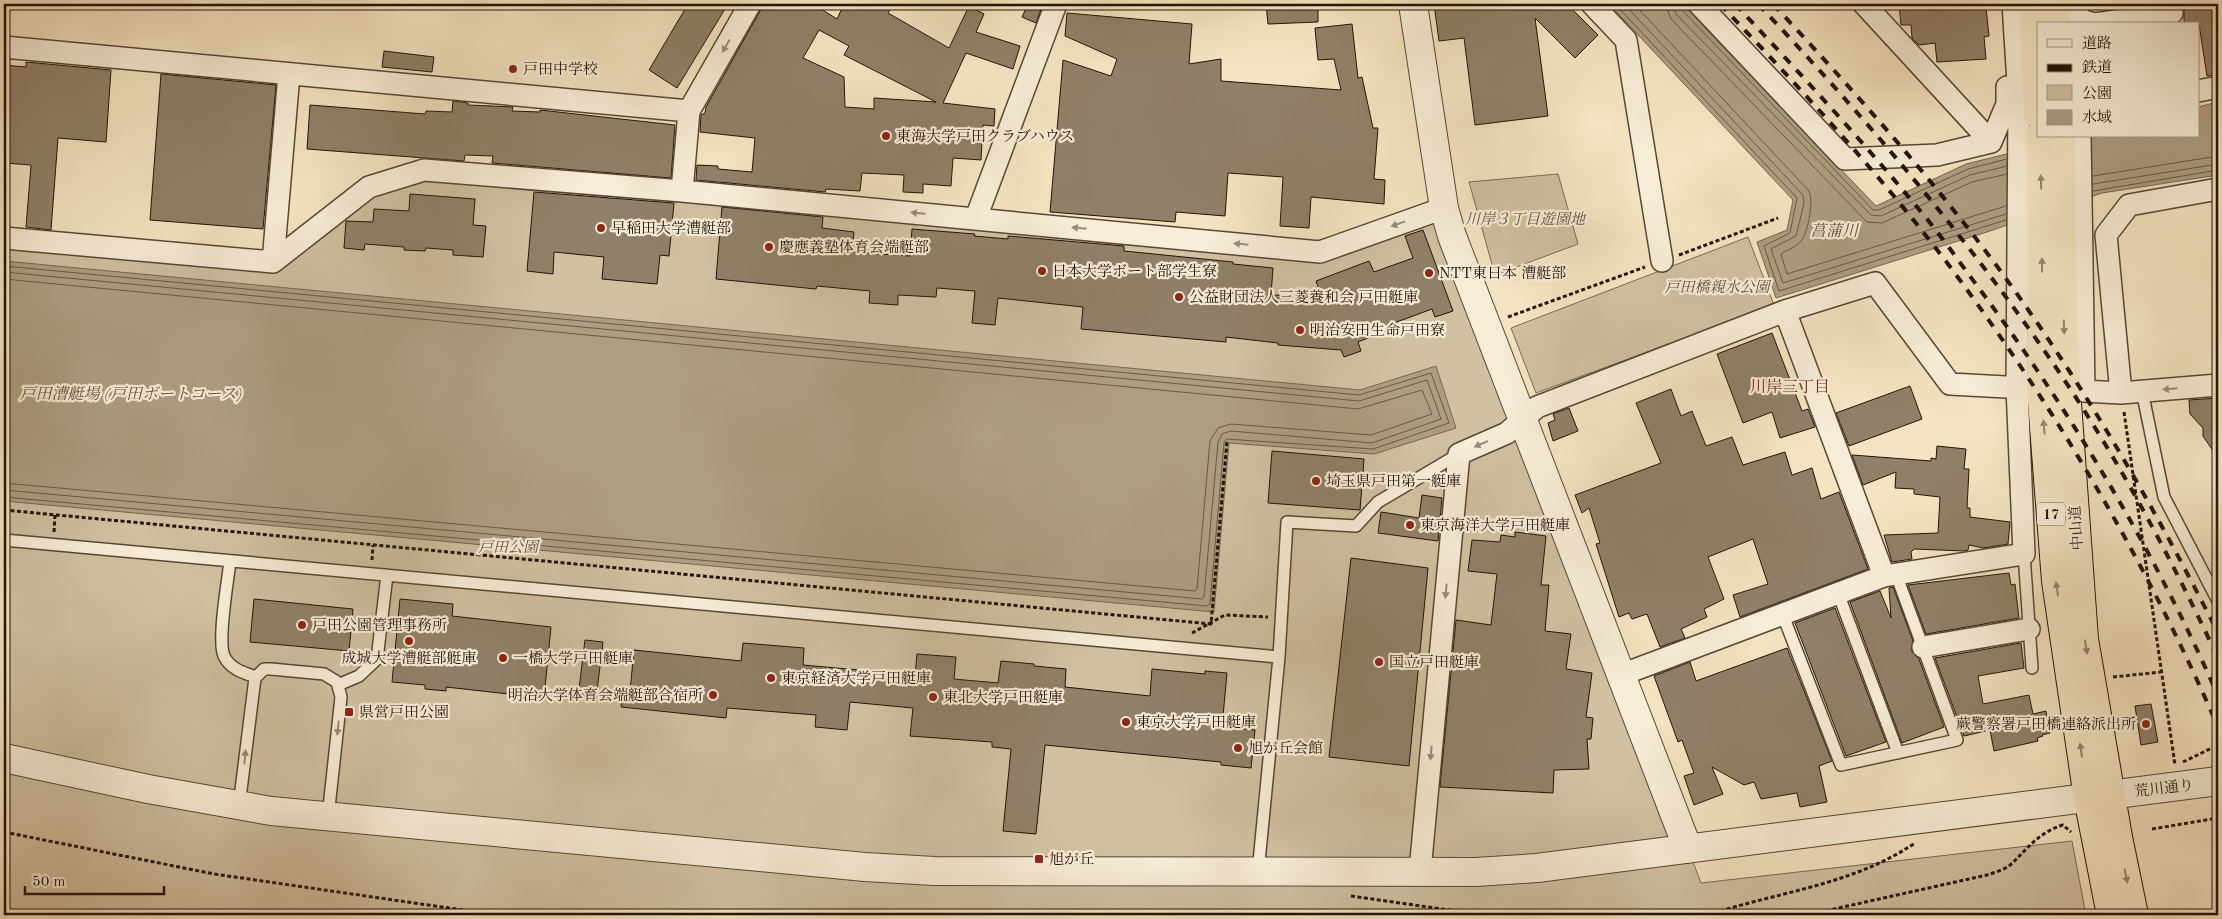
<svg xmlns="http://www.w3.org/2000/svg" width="2222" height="919" viewBox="0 0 2222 919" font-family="'Old Standard TT','Noto Serif JP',serif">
  <rect width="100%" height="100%" fill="#f5e4c1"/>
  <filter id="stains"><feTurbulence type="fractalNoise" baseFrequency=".004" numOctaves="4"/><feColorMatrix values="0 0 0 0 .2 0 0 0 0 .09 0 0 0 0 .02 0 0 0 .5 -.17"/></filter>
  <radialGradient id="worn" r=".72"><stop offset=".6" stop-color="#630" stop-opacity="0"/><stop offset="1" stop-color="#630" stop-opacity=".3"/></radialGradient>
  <path fill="#d1c0a1" stroke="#7a6a54" d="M439,172L1320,252L1444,208L1701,883L2072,841L2086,915H4V238L273,262L369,187Z
    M1558,174L1578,244L1495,275L1469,182Z
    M1748,237L1774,305L1536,393L1511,328Z"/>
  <path fill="#ad9d82" stroke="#756651" d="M1609,4H1682L1876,206L1966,164L2079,136H2198V107L2218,102V175L2102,193L1987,232L1776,298L1757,242L1787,230L1793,200Z
    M4,261L1360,390L1436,366L1456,428L1374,454L1229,443L1214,612L4,501Z"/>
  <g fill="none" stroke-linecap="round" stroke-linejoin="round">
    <path stroke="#685844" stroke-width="1" d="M1615,4L1797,198L1790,233L1764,246L1779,291L2006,220
      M1624,4L1803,195L1804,203L1796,236L1771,249L1783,283L2006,214
      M1634,4L1809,191C1814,202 1808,237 1798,244C1793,249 1786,250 1781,254L1787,274L2006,206
      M1665,4L1671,19L1867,222L1882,223L1972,182L2007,174
      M1673,4L1676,14L1871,215L1881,216L1970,175L2007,166
      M1679,4L1681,9L1873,210H1879L1968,169L2007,159
      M2093,176L2218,156
      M2093,184L2218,164
      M2093,191L2218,170
      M4,266L1359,395L1431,373L1449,423L1373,449L1226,439L1224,443L1210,604L1207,606L4,497
      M4,272L1359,401L1427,380L1441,419L1372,443L1231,431L1222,434L1218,442L1204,597L1202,599L4,490
      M4,279L1358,409L1422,390L1432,414L1371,435L1231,424L1218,428L1210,441L1197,589L1195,591L4,483"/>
  </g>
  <path fill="#908068" stroke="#221307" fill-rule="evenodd" d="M688,4H728L677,88L649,70Z
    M764,4H813L837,19L844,4H893L888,13L949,48L969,6L984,14L976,32L1020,46L1013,69L966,53L943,103L995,109L994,126L983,125L981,160L953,158L951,186L923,184V193L903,192L904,175L862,173L860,191L826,189L825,192L696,180L697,165L718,166V169L752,172L755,138L700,132L701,115L705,113L706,107ZM819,30L849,46L844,55L936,102L874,98V109L845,107L844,77L803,58Z
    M1028,4H1043L1036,23L1022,17Z
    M1266,4H1318V22L1268,24Z
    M1434,4H1567L1598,35L1575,58L1535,18L1548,116L1475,125L1464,38L1439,41Z
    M1899,4H1957L1958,10L1986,8L1989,36L1984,37L1986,59L1937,62L1935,43L1919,45L1912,38L1911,25H1901Z
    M2181,4H2218V75L2207,76L2199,24H2184V11Z
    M1067,13L1192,24L1189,64L1221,59V81L1341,90L1334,59L1318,60L1315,28L1352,24L1358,78L1362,77L1373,128H1378L1374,179L1385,180L1384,204L1311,197L1309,228L1280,226L1283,177L1228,173L1225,216L1176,212L1175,222L1050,212L1063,60L1111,76L1117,59L1065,36Z
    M384,51L434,57L432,72L382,67Z
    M26,62L111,70L106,142L58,138L51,230L26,227L31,165L4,163V65L26,67Z
    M161,74L276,85L263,229L150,220Z
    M453,101L468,103V105L513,107L512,111L540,112V110L675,125L671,178L492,163L493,156L465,155L464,161L307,149L310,105L425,114L426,111L452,112Z
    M534,192L674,203L669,256L660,255L657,284L602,279L604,257L554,252L553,274L527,271Z
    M410,194L475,199L473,225L486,226L483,257L453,255V250L426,248L425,251L404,250V247L365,244L364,250L344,248L346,221L373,222L374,209L409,211Z
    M722,207L823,217L822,228L854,232L852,252L910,256L912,229L975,234L974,236L1008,239V236L1124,246V251L1233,262V264L1273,268L1271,295L1322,297L1316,281L1369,261L1374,272L1413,258L1405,236L1423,230L1453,311L1435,317L1432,309L1394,323L1395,327L1358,342L1361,351L1344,357L1341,350L1278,345V343L1226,337V342L1081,329L1083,307L998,298L995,325L972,323L975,291L937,288L936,297L898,295V305L869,303L870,291L817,286L816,289L716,279Z
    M1772,333L1802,411L1808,409L1815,427L1780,438L1772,412L1743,423L1717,354Z
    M1910,386L1922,419L1849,446L1836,413Z
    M1671,389L1681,416L1692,411L1706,446L1732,437L1743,465L1785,452L1792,475L1812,468L1821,499L1839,492L1868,569L1740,617L1733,595L1768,584L1753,539L1708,557L1724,599L1704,609L1707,617L1681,629L1685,638L1660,647L1647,614L1632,619L1629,613L1619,617L1596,544L1600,543L1589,508L1582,513L1575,495L1661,463L1636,403Z
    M2218,398V458L2203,436V428L2190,414L2189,400Z
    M1569,408L1578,431L1553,441L1548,423L1555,420L1553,414Z
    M1937,446L1966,449L1964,469H1969L1967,508H1970V517L2010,522L2008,544L1983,548L1969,545L1968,550L1965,551L1914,549L1911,552L1912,559L1892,562L1884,535L1938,533L1940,497L1914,494V489L1895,488L1896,472L1863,485L1852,455L1931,461V458L1936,459Z
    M1272,451L1364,459L1360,510L1268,503Z
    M1422,495L1442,498L1438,541L1378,533L1381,512L1419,518Z
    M1515,532L1546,536L1541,585H1549L1545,631L1571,634L1566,669L1592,673L1586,717L1593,718L1591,739H1587L1589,769L1554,770L1553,793L1440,787L1456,620L1491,625L1497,574L1468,571L1472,540L1500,542L1501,535L1515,537Z
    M1351,558L1428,568L1409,766L1329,757Z
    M2009,573L2011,585L2015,584L2019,618L1926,634L1908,585Z
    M1893,587L1913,641L1911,650L1919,659L1944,727L1902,743L1850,602L1880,591L1891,618L1889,588Z
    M254,599L353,609L349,651L250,642Z
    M400,599L453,604L452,616L551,627L544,698L446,687V691L425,689V685L392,682Z
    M1835,608L1886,742L1846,756L1795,623Z
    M585,640L603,642L596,699L578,697Z
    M743,643L804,648L803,665L915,675L917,654L956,657L954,679L998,683L1001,661L1034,664V666L1066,669L1065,687L1150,696L1152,669L1205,674V671L1227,673L1222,727L1255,730L1251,768L1221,765V762L1045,745L1036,834L1003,831L1011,749L992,747V742L910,736L913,708L850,702L847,730L815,727L816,715L727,708L726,718L621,707L623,690L630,691L634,650L741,661Z
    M2021,643L2024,668L1978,676L1983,704L2029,695L2033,714L2046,711L2050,733L2042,735L2043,736L2037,738L2038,741L1994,751L1990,730L1964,736L1935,658Z
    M1787,648L1832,761L1819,766L1827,802L1800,807L1797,793L1761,799L1754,782L1744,785L1712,767L1723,794L1694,805L1684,776L1694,773L1682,740L1678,742L1654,676L1690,662L1696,681Z
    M2151,704L2158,742L2141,745L2135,706Z"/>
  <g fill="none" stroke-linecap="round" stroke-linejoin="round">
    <g stroke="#574736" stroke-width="14">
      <path id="service" d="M2142,391L2164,497L2218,601
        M4,540L1279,657
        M2024,554L2032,668
        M230,561C228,581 217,640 224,656C230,669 244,673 256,677
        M1838,593L1898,753
        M1782,613L1841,765L1957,740L1896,574
        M338,685L359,676L377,659L387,575
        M239,806L255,678L264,669H271L324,674L337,682L341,697L328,817
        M1258,872L1279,657L1287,522L1356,526L1378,502L1459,454"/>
    </g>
    <g stroke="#574736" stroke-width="24">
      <path id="minor" d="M1592,4L1626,40L1662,261
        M1699,4L1845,159L1937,155L1991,142L2007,104V87
        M1864,4L1991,142
        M2077,4L2079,20L2095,24L2172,13
        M4,47L689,111
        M2198,91L2218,87
        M2080,136L2084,390
        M682,191L689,111L750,4
        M976,218L1056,4
        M4,238L273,262L369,187L424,170L682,191L1320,252L1444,208
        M273,262L289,74
        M1785,311L1884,576
        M2121,393L2106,235L2129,205L2218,189
        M1923,647L2029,629
        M1621,675L1884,576L2024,554L2017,387L2019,99L2013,4
        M1420,871L1459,454L1507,433L1537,407L1785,311L1875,283L1950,384L2121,393L2218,385"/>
    </g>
    <g stroke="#574736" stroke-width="30">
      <path id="tertiary" d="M1413,4L1444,208L1452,236L1688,849
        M4,758L148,789L271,811L865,867L934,871L1476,872L1537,868L2218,781"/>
    </g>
    <g stroke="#221307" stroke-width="30">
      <path id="trunk" d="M2033,4L2038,114
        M2054,4L2055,24
        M2039,136L2042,228L2041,388L2056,581L2088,798L2111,915
        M2061,136V226L2066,389L2084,639L2118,837L2134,915"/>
    </g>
    <path stroke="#221307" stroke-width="3" stroke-dasharray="4 2.5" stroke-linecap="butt" d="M1679,255L1778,218
      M1508,317L1645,267
      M2124,412L2175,765
      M4,510L1211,624L1227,441
      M54,532L55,515
      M372,560L373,545
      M1192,633L1225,615L1268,617
      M2113,677L2161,672
      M2183,762L2218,745
      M2152,829L2218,818
      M4,832L214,874L497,915
      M1351,896L1484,915
      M1708,915C1777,892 1853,885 1915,843
      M1807,915L1987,875C1993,873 2003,870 2009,866C2028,849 2037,833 2063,825L2071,832"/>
    <use href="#service" stroke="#f8edd7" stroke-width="11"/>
    <use href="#minor" stroke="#f8edd7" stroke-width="21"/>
    <use href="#tertiary" stroke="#f8edd7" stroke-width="28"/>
    <use href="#trunk" stroke="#f5e4c1" stroke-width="28"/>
    <path stroke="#221307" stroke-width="4" stroke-dasharray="9 9" stroke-linecap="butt" d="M1720,4C1799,87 1878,172 1948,264C2055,407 2147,563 2218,727
      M1735,4C1797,70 1859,137 1917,207C1941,235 1962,266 1984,295C2076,420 2156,554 2218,696
      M1758,4C1867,119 1970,241 2059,372C2120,462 2172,560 2218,658
      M1773,4C1853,90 1932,178 2002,273C2085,387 2155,508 2218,633"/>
  </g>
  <defs><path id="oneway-solid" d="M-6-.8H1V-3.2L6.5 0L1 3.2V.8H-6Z" transform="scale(1.25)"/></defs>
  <g fill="#988b79">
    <use href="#oneway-solid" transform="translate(726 46) rotate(120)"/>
    <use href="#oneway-solid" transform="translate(918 213) rotate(-175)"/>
    <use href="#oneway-solid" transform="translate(1398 224) rotate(160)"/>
    <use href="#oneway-solid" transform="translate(1079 228) rotate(-174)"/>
    <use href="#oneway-solid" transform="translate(1241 244) rotate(-174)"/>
    <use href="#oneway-solid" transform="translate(2170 389) rotate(175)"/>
    <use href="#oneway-solid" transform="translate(1481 444) rotate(157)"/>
    <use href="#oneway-solid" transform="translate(1446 591) rotate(95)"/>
    <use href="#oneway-solid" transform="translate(338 728) rotate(96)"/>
    <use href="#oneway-solid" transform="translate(1431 753) rotate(95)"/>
    <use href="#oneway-solid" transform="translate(245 757) rotate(-84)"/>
  </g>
  <g fill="#96866d">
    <use href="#oneway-solid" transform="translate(2041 182) rotate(-92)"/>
    <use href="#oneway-solid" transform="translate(2042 265) rotate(-90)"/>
    <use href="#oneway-solid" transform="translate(2064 327) rotate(88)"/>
    <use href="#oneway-solid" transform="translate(2044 427) rotate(-94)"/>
    <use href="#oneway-solid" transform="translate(2057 589) rotate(-98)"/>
    <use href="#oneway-solid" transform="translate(2086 647) rotate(81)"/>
    <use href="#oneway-solid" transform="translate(2081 750) rotate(-98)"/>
    <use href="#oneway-solid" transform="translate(2126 876) rotate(78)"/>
  </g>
  <g fill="#8f2418" stroke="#f8edd7" stroke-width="2">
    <circle cx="513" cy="69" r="5"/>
    <circle cx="886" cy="136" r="5"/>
    <circle cx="601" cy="228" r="5"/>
    <circle cx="769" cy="247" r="5"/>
    <circle cx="1042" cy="271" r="5"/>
    <circle cx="1429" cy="273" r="5"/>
    <circle cx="1179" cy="297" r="5"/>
    <circle cx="1300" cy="330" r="5"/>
    <circle cx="1316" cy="481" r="5"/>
    <circle cx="1410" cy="525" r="5"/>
    <circle cx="302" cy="625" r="5"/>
    <circle cx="409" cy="641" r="5"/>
    <circle cx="503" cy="658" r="5"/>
    <circle cx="1379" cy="662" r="5"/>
    <circle cx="771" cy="678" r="5"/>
    <circle cx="713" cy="695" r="5"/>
    <circle cx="933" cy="697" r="5"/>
    <rect x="344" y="707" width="10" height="10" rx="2.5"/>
    <circle cx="1126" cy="722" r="5"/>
    <circle cx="2146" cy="724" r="5"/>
    <circle cx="1238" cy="748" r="5"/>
    <rect x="1034" y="854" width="10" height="10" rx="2.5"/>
  </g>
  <g text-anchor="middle" stroke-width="4.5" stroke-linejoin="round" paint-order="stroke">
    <rect fill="#f8edd7" stroke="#625445" stroke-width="1" x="2037" y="502.5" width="28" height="23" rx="4"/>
    <g font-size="14" font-weight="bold" fill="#221307">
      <text x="2051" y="519">17</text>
    </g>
    <g font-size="15" fill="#221307" stroke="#f8edd7" text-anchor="start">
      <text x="523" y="74">戸田中学校</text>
      <text x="896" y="141">東海大学戸田クラブハウス</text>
      <text x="611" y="233">早稲田大学漕艇部</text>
      <text x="779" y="252">慶應義塾体育会端艇部</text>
      <text x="1052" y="276">日本大学ボート部学生寮</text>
      <text x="1439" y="278">NTT東日本 漕艇部</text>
      <text x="1189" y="302">公益財団法人三菱養和会 戸田艇庫</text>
      <text x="1310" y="335">明治安田生命戸田寮</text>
      <text x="1326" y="486">埼玉県戸田第一艇庫</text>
      <text x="1420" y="530">東京海洋大学戸田艇庫</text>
      <text x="312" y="630">戸田公園管理事務所</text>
      <text x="409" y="663" text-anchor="middle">成城大学漕艇部艇庫</text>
      <text x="513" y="663">一橋大学戸田艇庫</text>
      <text x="1389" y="667">国立戸田艇庫</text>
      <text x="781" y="683">東京経済大学戸田艇庫</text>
      <text x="703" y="700" text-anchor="end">明治大学体育会端艇部合宿所</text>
      <text x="943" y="702">東北大学戸田艇庫</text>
      <text x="359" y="717">県営戸田公園</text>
      <text x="1136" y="727">東京大学戸田艇庫</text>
      <text x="2136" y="729" text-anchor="end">蕨警察署戸田橋連絡派出所</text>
      <text x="1248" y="753">旭が丘会館</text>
      <text x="1049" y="864">旭が丘</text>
    </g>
    <g font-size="15" font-style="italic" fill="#5f503d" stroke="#f8edd7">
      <text x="1525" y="224">川岸３丁目遊園地</text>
      <text x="1717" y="292">戸田橋親水公園</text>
      <text x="508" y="552">戸田公園</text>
    </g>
    <g font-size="15" fill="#221307" stroke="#f8edd7">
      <text transform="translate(2076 528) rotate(-94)" y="5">中山道</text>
      <text transform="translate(2164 788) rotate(-7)" y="5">荒川通り</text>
    </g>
    <g font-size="16" font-style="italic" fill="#61513e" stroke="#f8edd7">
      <text x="1834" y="236">菖蒲川</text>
      <text x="131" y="399">戸田漕艇場 (戸田ボートコース)</text>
    </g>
    <g font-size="16" fill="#7a1f14" stroke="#f8edd7">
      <text x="1790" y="392">川岸三丁目</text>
    </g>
  </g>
  <rect width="2222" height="919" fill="none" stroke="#f5e4c1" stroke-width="20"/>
  <rect x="5" y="5" width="2212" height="909" fill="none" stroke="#221307" stroke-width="2.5"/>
  <rect x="10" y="10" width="2202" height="899" fill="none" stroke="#221307"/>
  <rect x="2037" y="22" width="162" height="115" fill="#f8edd7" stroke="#a29684"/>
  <rect x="2047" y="39" width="25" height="8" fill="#f8edd7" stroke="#a29684"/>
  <text x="2082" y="48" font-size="15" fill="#221307">道路</text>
  <rect x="2047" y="64" width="25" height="8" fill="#221307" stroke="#a29684"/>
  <text x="2082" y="72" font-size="15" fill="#221307">鉄道</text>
  <rect x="2047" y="85" width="25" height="15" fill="#d1c0a1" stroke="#a29684"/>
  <text x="2082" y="98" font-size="15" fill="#221307">公園</text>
  <rect x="2047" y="110" width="25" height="15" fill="#ad9d82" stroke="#a29684"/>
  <text x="2082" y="122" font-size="15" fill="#221307">水域</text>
  <path d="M25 886v8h139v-8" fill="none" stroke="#221307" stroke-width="2.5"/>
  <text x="32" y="886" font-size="15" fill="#221307" stroke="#f8edd7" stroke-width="4" paint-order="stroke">50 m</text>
  <rect width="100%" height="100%" filter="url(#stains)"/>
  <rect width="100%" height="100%" fill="url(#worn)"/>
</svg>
